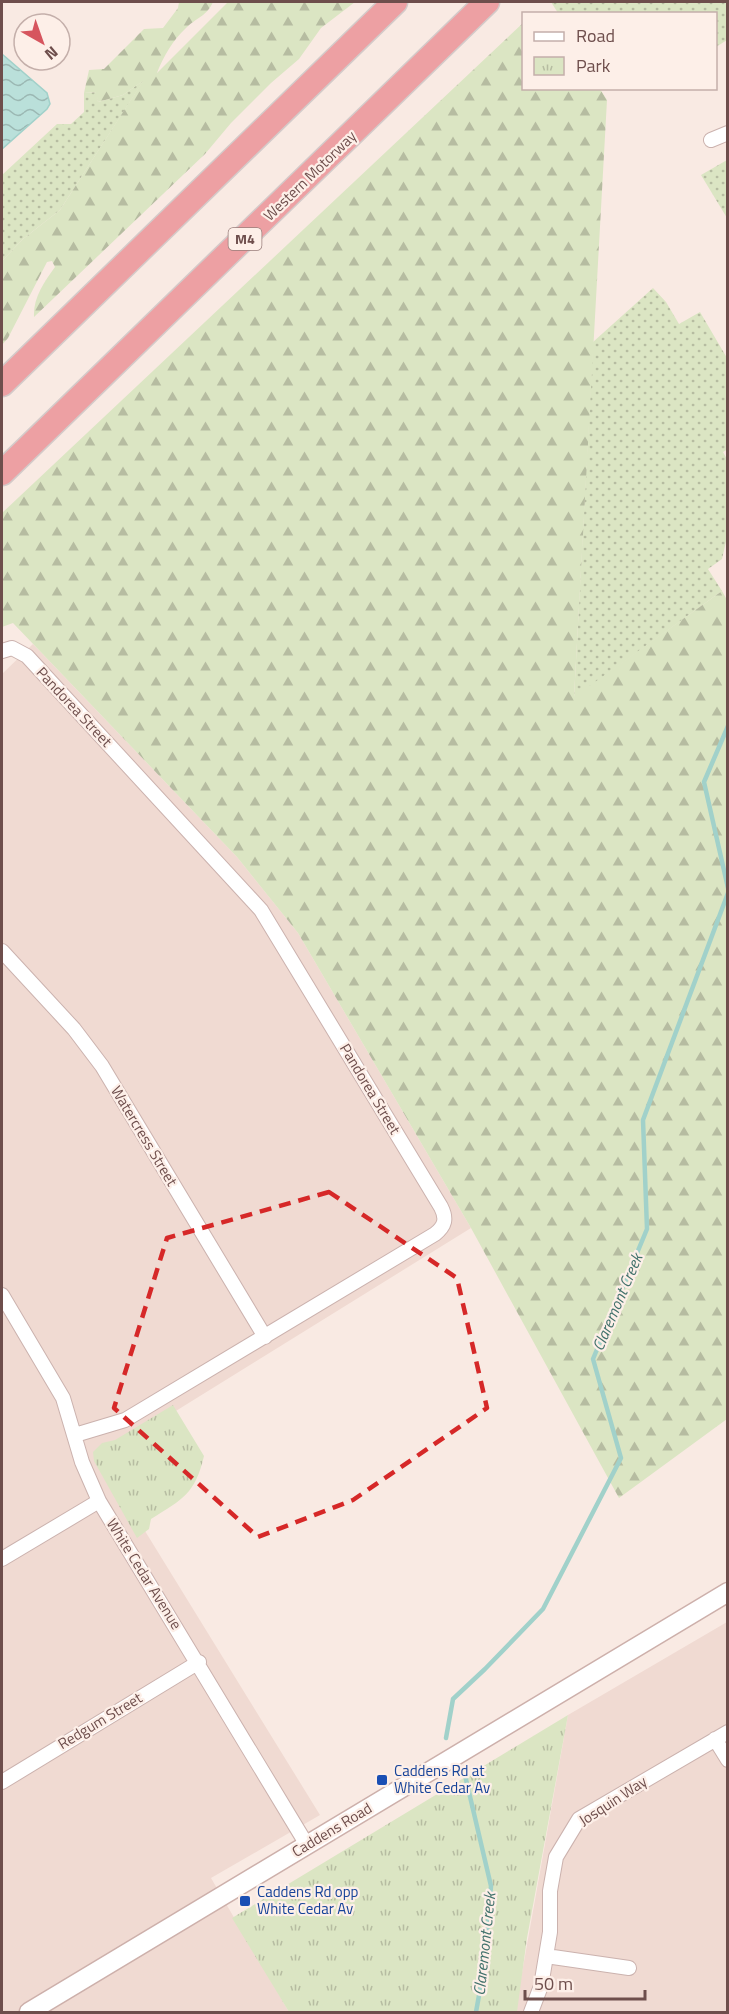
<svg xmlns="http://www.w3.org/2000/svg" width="729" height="2014" viewBox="0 0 729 2014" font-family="'Titillium Web',sans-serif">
  <defs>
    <pattern id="grass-dots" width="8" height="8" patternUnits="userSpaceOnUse" patternTransform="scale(1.5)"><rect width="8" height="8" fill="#dbe5c3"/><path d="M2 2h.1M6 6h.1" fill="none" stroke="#b6bca1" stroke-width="1.8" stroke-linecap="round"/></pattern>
    <pattern id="forest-firs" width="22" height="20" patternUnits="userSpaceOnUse" patternTransform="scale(1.5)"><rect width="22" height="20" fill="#dbe5c3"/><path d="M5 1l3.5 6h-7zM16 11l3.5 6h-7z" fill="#b6bca1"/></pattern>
    <pattern id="park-tufts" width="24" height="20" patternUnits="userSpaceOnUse" patternTransform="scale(1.5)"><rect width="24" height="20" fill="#dbe5c3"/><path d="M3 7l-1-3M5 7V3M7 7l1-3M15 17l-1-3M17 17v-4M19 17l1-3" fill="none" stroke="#b6bca1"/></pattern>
    <pattern id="water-waves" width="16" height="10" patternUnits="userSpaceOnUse" patternTransform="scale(1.5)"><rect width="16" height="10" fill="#bae0da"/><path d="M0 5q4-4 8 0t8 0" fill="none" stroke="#9bb8b3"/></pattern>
  </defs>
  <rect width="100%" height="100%" fill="#f9eae3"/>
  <path fill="#f0dad2" d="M33,644L237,857L298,933L471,1228L100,1458L320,1815L211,1878L289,2012H2V674Z
    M727,1622V2012H515L568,1715Z"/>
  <path fill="url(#grass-dots)" d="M551,2H727V40L716,47V14L558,13Z
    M144,80L60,210L23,239L2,261V175L57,124H71L84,112V93L97,92L98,102L123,95Z
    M727,160V218L701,175Z
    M653,288L666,302L679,324L700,312L727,358L728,449L723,452L728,461L727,537L722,559L708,569L722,591L574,698L593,342Z"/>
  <path fill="url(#forest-firs)" d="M179,2H213C207,16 196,18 186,28C173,40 163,57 157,73L228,2H355L321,28L299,59L271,83L231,123L205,154L34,317C33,298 44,282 55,267L52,261L47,262L8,338L2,345V261L23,239L60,210L143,81L123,95L98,102L96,92L84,93L89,70L104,69L144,29L163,28L178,8Z
    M523,23L524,88L600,89L607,100L574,697L722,591L727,600V1419L619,1498L471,1228L298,933L237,857L13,623L2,627V513Z"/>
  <path fill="url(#park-tufts)" d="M173,1405L204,1456C195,1494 183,1499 151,1519L149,1529L137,1538L94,1461L93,1452L102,1443L115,1440Z
    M568,1715L527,1938L517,2012H289L232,1918Z"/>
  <path fill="url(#water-waves)" stroke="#a1d1ca" stroke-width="1.5" d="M2,54L47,93L50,104L47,109L2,149Z"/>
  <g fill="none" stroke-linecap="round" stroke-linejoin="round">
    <path stroke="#a1d1ca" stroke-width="4.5" d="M728,726L704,782L728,888
      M446,1738L453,1699L485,1669L543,1609L621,1458L593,1359L647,1229L643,1120L728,893
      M464,1771L491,1886L484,1968L476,2012"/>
    <g stroke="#cbb2ae" stroke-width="16">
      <path id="street" d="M711,140L728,133
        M2,651L12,648L27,656L261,910L441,1207C447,1219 445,1226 435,1234L125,1420L75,1435
        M2,951L74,1029L102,1066L265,1337
        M2,1295L63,1398L82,1462L99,1501L307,1845
        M2,1559L99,1501
        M715,1739L728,1760
        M2,1782L199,1662
        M546,1956L629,1968
        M531,2012L541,1986L550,1932V1891L556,1857L579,1819L728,1732"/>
    </g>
    <g stroke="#cdb0ab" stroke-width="21">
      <path id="secondary" d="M29,2012L728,1592"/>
    </g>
    <g stroke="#d4cac9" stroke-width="27">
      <path id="highway" d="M2,384L395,2
        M2,473L487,2"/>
    </g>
    <use href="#street" stroke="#fff" stroke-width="14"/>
    <use href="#secondary" stroke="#fff" stroke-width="18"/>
    <use href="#highway" stroke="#eda0a3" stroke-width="24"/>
  </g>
  <path fill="none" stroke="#d62828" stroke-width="4.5" stroke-dasharray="12 8" stroke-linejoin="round" d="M329,1192L457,1278L487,1408L353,1500L258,1537L114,1408L167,1238Z"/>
  <g fill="#1a4fb4" stroke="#fdefe8" stroke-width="2">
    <rect x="376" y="1774" width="12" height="12" rx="3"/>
    <rect x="239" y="1895" width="12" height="12" rx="3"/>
  </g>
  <g text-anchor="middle" stroke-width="4.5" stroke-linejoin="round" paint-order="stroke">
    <rect fill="#fdefe8" stroke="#997e7b" stroke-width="1.5" x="228.5" y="228" width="33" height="22" rx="4.5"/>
    <g font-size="14" font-weight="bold" fill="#6e4e4c">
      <text x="245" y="244">M4</text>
    </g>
    <g font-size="15" fill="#6e4e4c" stroke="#fdefe8">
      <text transform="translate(310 176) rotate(-44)" y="5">Western Motorway</text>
      <text transform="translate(74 707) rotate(47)" y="5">Pandorea Street</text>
      <text transform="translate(370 1089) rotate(59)" y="5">Pandorea Street</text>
      <text transform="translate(144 1136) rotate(59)" y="5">Watercress Street</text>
      <text transform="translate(144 1574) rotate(58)" y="5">White Cedar Avenue</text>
      <text transform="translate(100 1721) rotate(-31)" y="5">Redgum Street</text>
      <text transform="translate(613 1801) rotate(-33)" y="5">Josquin Way</text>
      <text transform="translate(332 1830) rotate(-31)" y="5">Caddens Road</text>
    </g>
    <g font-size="15" fill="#164399" stroke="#fdefe8" text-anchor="start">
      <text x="394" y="1776">Caddens Rd at<tspan x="394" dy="17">White Cedar Av</tspan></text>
      <text x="257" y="1897">Caddens Rd opp<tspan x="257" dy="17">White Cedar Av</tspan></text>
    </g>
    <g font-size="16" font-style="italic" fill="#42726c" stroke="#fdefe8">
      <text transform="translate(617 1302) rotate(-67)" y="6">Claremont Creek</text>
      <text transform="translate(484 1944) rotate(-84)" y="6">Claremont Creek</text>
    </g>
  </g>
  <rect width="729" height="2014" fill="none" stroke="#6e4e4c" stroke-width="6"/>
  <rect x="522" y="12" width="195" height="78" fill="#fdefe8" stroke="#c4afaa" stroke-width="1.5"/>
  <rect x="534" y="32" width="30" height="9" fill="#ffffff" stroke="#c4afaa" stroke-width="1.5"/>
  <text x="576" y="42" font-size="18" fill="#6e4e4c">Road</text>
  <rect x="534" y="57" width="30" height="18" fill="url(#park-tufts)" stroke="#c4afaa" stroke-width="1.5"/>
  <text x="576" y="72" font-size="18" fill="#6e4e4c">Park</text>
  <g transform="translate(42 42) rotate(140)"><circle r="28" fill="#fdefe8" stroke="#c4afaa" stroke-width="1.5"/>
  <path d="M0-4.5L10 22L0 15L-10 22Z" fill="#d6555e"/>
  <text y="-9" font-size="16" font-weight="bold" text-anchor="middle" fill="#6e4e4c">N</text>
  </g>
  <path d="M525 1990v9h120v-9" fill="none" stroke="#6e4e4c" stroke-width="3"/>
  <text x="534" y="1990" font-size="18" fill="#6e4e4c" stroke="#fdefe8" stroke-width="4.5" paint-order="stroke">50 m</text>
</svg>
